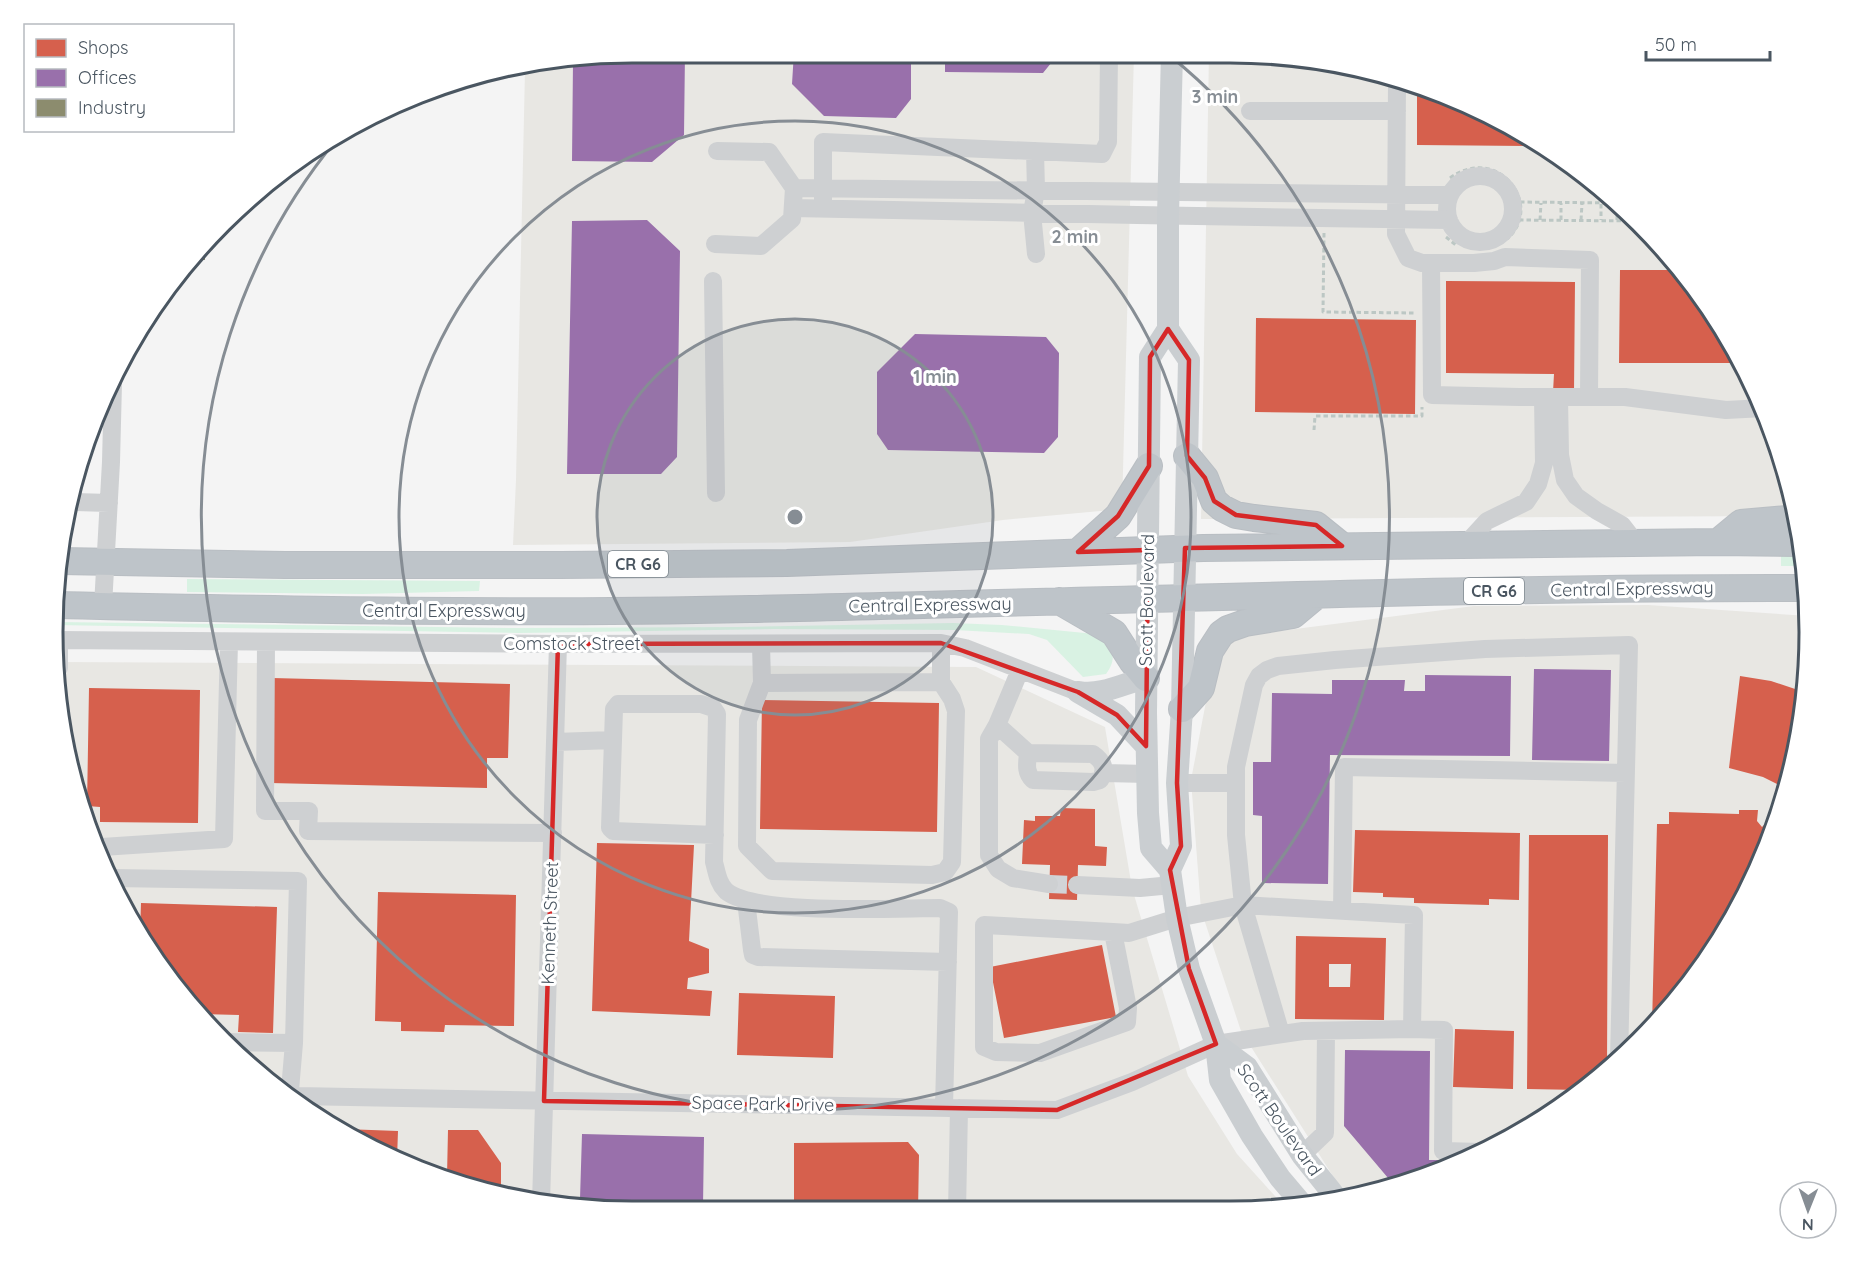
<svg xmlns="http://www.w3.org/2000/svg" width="1862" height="1264" viewBox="0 0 1862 1264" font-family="Quicksand,sans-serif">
  <rect width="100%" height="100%" fill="#f4f4f4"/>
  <path fill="#e8e7e3" d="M632,52L1134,53L1122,509L1003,520L850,542L513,545L516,480L525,70Z
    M1209,52L1230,53L1343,64L1487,112L1640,222L1712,310L1765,410L1797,516L1201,519Z
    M1648,605L1808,616L1809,632L1798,745L1766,853L1712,954L1640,1042L1552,1114L1452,1167L1353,1197L1336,1181L1241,1031L1201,910L1191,780L1218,639L1474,606Z
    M58,662L976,667L1105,727L1132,888L1188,1076L1237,1154L1284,1206L1230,1212L632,1211L519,1200L375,1152L222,1042L130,921L64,745Z"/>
  <path fill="#d9f2e3" d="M1802,554L1803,566H1781V555Z
    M187,579L480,581L479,591L363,594L187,592Z
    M56,622L515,628L737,627L953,623L1002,625L1095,634C1110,646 1120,655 1106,674L1083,677L1047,640L1029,634L955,630L774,629L518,633L56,625Z"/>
  <path fill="#d6604d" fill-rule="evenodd" d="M1417,89L1487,112L1533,146L1417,145Z
    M1620,270H1679L1712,310L1740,363H1619Z
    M1446,281L1575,282L1574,392H1553L1554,374L1446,373Z
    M1256,318L1416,320L1415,414L1255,412Z
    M1740,676L1771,681L1804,692L1798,745L1785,788L1763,777L1729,768Z
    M272,678L510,684L508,758H487V788L270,783Z
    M89,688L200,690L198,823L100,822V807L87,806Z
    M762,700L939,703L937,832L760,829Z
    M1061,808L1095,809V846L1107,847L1106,866L1078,865L1077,900L1049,899L1050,865L1022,864L1024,820L1035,821V816H1060Z
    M1739,810H1758L1757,821L1762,827L1764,825L1772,832L1766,853L1712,954L1652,1026L1657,824H1669V812L1739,814Z
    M1355,830L1520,833L1519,900L1489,899V905L1414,903V898L1383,897V893L1353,892Z
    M1529,835H1608L1607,1069L1581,1090L1527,1089Z
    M597,843L694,845L689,941L709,949V973L688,978L687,989L712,991L710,1016L592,1011Z
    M378,892L516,895L514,1026L445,1025L444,1032L401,1031V1022L375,1021Z
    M141,903L277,907L273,1033L238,1032L239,1015L201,1014L140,934Z
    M1296,936L1386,938L1384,1020L1295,1019ZM1329,964H1351L1350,987H1329Z
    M1102,945L1116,1017L1004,1038L990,967Z
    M739,993L835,996L833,1058L737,1055Z
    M1455,1029L1514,1031L1513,1089L1453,1087Z
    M344,1129L398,1131L397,1159L375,1152Z
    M448,1130H478L501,1163V1194L447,1176Z
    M908,1142L919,1155L918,1212H794V1143Z"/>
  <path fill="#9970ab" d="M632,52H685L684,135L652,162L572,161L573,62Z
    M794,52H911V99L896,118L824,116L792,84Z
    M945,52H1060L1043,73L945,72Z
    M647,220L680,251L677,457L661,474H567L572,221Z
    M915,334L1046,337L1059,353L1058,437L1044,453L888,450L877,434V372Z
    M1534,669L1611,670L1609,761L1532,760Z
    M1425,675L1511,676L1510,756L1330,755L1328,884L1262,883V816L1253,815V762H1271L1272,693L1332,694V680H1405L1404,691H1425Z
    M1345,1050L1430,1051L1429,1160H1465L1452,1167L1394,1185L1344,1126Z
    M582,1134L704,1137L703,1206H691V1212H632L618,1210L619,1200L580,1199Z"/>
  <path fill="#8c8c6e" d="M205,249V260H193L199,254Z"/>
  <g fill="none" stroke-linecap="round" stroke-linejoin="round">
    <path stroke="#d2d4d7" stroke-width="18" stroke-dasharray="18 9" stroke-linecap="butt" d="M1049,884L1077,885"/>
    <g stroke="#b9bec3" stroke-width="28">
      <path id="highway" d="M1187,456L1205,478L1214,501L1222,508L1236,515L1254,518L1316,525L1342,546
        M1718,542L1741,523L1798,518
        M1078,552L1118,516L1149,466
        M61,561L285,565H561L787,563L1203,548L1718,542L1801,543
        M1059,601L1114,633L1132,661L1146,678
        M55,605C286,610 518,614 750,609C1101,602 1453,587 1805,588
        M1182,709L1201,688L1210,651L1221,634L1228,629L1245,623L1293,615L1317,595"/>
    </g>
    <path stroke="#bcc7c4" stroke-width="3" stroke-dasharray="4.5 3" stroke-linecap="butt" d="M1450,178C1498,143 1545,206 1507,239
      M1520,202L1613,203
      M1601,204V220
      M1519,220L1637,221
      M1540,220L1541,203
      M1561,220V203
      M1581,220L1582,204
      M1617,220V206
      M1324,233L1323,312L1414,313
      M1649,233L1652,243L1659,246
      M1446,237L1457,246
      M1314,430L1315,416H1422V407"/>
    <path stroke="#ced0d2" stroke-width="18" d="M1397,82L1396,234L1408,258L1422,263H1474L1494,261L1505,257L1590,260L1589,396
      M1250,111H1397
      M1035,151L1036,190L1032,213L1036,254
      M1447 209a33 33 0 1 1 66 0a33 33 0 1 1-66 0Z
      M794,188L1450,195
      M823,200V142L1102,154L1108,142L1109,52
      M793,208L1137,215L1449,220
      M715,244L761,246L792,219L794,188L769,152L717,151
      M1431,263L1432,395L1519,397H1625L1726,410L1764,408
      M713,281L716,493
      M1559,397L1560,455L1565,480L1576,496L1597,511L1622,525L1636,543
      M75,502L109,503
      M1465,545L1487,521L1526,502L1538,484L1544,463L1543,397
      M103,606L111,462L113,383
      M57,640L558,644L941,643L965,648L1078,692
      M266,642L265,811H309L308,831L553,833
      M761,644L762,683L748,720L747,846L772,871L932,875L945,872L952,862L956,711L952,699L941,682V643
      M59,668V640
      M1020,670L997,725L1028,753L1093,754C1103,761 1107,769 1100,780L1093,782L1033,780C1025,772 1027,764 1028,753
      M762,683L941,682
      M997,725L989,739V855L998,869L1013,878L1049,884
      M613,740L610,828L613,831L715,835
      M555,742L613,740L614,709L618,704H701L713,708L717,714L714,862C717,873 718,883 726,891C756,916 897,908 940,908L949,912L944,1107
      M1104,773L1148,774
      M1177,783H1235
      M102,847L224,839L229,642
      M113,878L298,881L294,1043L290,1090
      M1077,885L1140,888L1172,885
      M746,901L752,950L753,955L758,957L948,962
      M1342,911L1344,767L1626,773
      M1113,932L1128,1008L1127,1022L1040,1053L996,1052L984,1047V925L1113,932L1129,933L1177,918L1243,905L1414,915L1412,1029L1444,1030L1443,1151L1481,1152
      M1281,1034L1243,905L1236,835V767L1254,685L1259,676L1267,670L1278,666L1335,660L1485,649L1629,645L1619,1059
      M222,1042L294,1043
      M297,1096L1057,1110L1132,1082L1216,1044L1303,1031L1412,1029
      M1302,1155L1325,1133L1326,1031
      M541,1203L558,644
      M957,1212L959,1108"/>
    <path stroke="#caced1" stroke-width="22" d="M1172,52L1168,216V329L1150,357L1146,713L1148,813L1151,848L1170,870L1177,918L1189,969L1216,1044L1220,1080L1252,1136L1280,1178L1302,1204
      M1168,329L1189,360L1182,709L1177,783L1181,846L1170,870
      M1078,692L1117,715L1146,746
      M1079,692C1102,696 1124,683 1146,678
      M1216,1044L1247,1067L1302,1155L1339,1201"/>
    <use href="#highway" stroke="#bec4c9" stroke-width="26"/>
  </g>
  <path fill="none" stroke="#d62828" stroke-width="4.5" stroke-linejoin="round" d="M1168,329L1189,360L1187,456L1205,478L1214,501L1236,515L1316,525L1342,546L1185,548L1177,783L1181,846L1170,870L1189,969L1216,1044L1057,1110L544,1101L558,644L941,643L1078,692L1117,715L1146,746L1148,550L1078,552L1118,516L1149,466L1150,357Z"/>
  <circle cx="795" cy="517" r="198" fill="#868d94" fill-opacity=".12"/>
  <g fill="none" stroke="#868d94" stroke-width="3">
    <circle cx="795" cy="517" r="198"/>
    <circle cx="795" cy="517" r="396"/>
    <path d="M1169 55A594 594 0 1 1 337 139"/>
  </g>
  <g text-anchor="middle" stroke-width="6" stroke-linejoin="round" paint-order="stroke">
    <g fill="#fff" stroke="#808990" stroke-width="1.5">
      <rect x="608" y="551" width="60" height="26" rx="4.5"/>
      <rect x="1464" y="578" width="60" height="26" rx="4.5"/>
    </g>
    <g font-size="16" font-weight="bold" fill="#4a5661">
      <text x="638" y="570">CR G6</text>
      <text x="1494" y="597">CR G6</text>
    </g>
    <g font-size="18" fill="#4a5661" stroke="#fff">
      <text transform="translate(1632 589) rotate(-1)" y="6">Central Expressway</text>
      <text transform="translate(1147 600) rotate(-89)" y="6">Scott Boulevard</text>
      <text transform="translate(930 605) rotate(-1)" y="6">Central Expressway</text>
      <text x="444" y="617">Central Expressway</text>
      <text x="572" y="650">Comstock Street</text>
      <text transform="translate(550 923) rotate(-88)" y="6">Kenneth Street</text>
      <text transform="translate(763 1104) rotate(1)" y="6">Space Park Drive</text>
      <text transform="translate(1279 1120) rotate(55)" y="6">Scott Boulevard</text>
    </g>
  </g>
  <path d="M0 0H1862V1264H0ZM632 63H1230A569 569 0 0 1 1799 632V632A569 569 0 0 1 1230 1201H632A569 569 0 0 1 63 632V632A569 569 0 0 1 632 63Z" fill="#fff" fill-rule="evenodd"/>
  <path fill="none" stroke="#4a5661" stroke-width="3" d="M632 63H1230A569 569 0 0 1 1799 632V632A569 569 0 0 1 1230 1201H632A569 569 0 0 1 63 632V632A569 569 0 0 1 632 63Z"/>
  <circle cx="795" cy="517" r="9" fill="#868d94" stroke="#fff" stroke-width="3"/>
  <g font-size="18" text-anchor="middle" font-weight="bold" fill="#868d94" stroke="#fff" stroke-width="6" stroke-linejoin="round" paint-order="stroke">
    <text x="1215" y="103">3 min</text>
    <text x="1075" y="243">2 min</text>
    <text x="935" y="383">1 min</text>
  </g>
  <rect x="24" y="24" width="210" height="108" fill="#ffffff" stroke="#b7bbc0" stroke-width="1.5"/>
  <rect x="36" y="39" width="30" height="18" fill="#d6604d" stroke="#b7bbc0" stroke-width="1.5"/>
  <text x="78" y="54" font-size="18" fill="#4a5661">Shops</text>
  <rect x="36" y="69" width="30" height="18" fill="#9970ab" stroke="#b7bbc0" stroke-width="1.5"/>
  <text x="78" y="84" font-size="18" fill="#4a5661">Offices</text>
  <rect x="36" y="99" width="30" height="18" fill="#8c8c6e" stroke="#b7bbc0" stroke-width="1.5"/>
  <text x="78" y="114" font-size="18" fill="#4a5661">Industry</text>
  <g transform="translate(1808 1210) rotate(181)"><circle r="28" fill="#ffffff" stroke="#b7bbc0" stroke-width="1.5"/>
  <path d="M0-4.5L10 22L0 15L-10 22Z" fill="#868d94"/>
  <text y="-9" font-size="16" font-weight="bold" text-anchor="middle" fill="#4a5661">N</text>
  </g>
  <path d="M1646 51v9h124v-9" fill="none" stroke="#4a5661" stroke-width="3"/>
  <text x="1655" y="51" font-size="18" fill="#4a5661" stroke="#ffffff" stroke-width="4.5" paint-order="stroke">50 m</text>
</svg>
